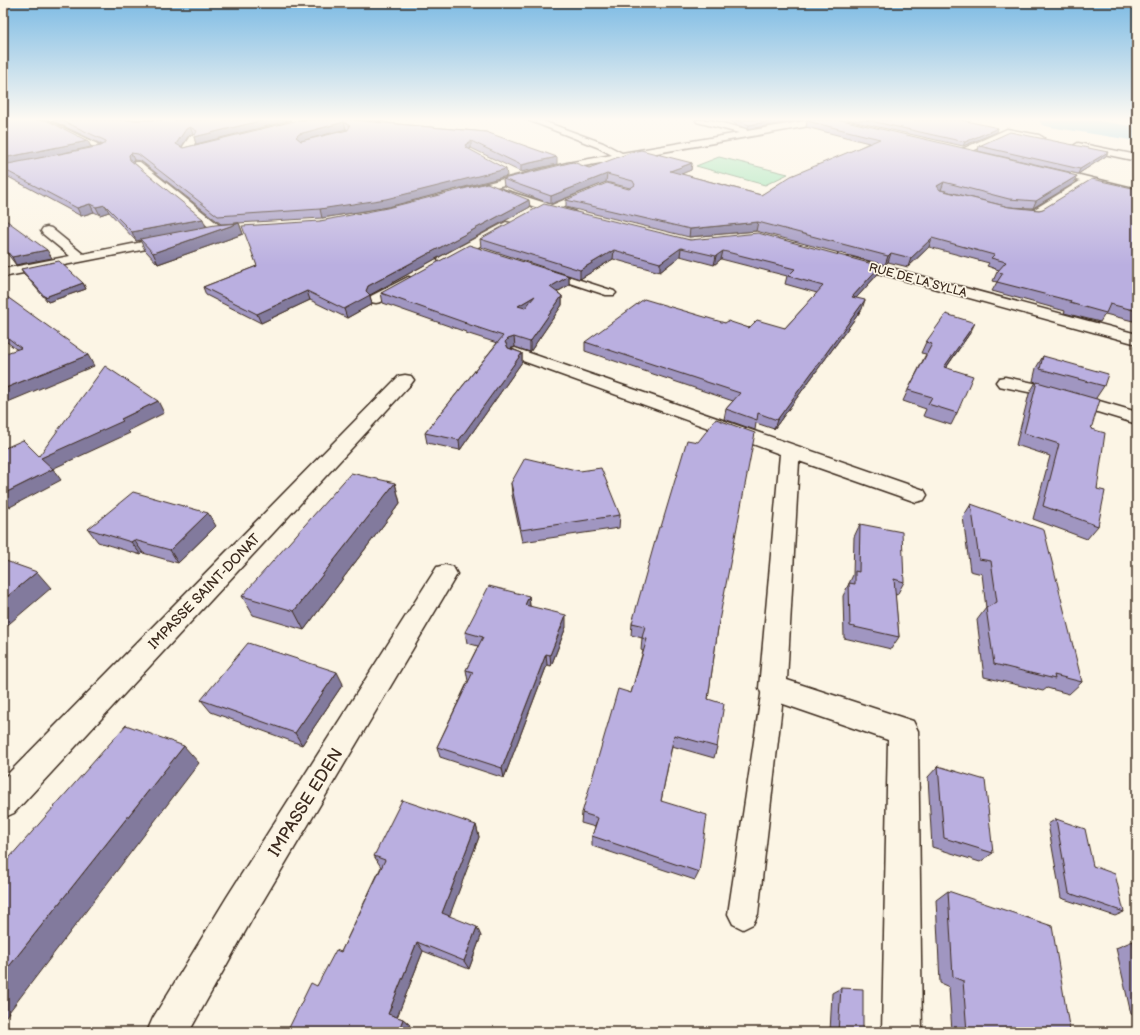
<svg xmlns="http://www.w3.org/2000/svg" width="1140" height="1035" viewBox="0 0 1140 1035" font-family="'Balsamiq Sans',sans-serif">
  <rect width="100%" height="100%" fill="#fcf5e5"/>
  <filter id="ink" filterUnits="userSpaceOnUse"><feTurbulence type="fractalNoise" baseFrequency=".025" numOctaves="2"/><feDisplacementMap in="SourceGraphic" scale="8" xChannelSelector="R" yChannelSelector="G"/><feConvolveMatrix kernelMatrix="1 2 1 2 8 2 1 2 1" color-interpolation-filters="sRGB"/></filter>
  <g filter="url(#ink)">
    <path fill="#9ae2b1" stroke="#6a8668" d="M719,157L788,174L765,185L696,166Z"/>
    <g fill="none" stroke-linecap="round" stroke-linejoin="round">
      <path fill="#7dc6de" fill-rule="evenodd" d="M1039,120H1094L1137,127V141L1050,127L1042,125Z"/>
      <g stroke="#3b2a1e" stroke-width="3">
        <path id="service" d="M38,120H47L108,149L104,151L83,155V151L96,148Z
          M134,162H140L223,228L224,230L223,232H215L134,166Z
          M588,190L591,191L592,193L591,195L553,211L550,212L545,209L547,207Z
          M546,269L614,291L616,293L614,295H606L542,274L540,272L542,270Z
          M773,678L781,681L784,688L758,914L753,924L743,929L733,924L728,914L762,688L765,681Z"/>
      </g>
      <g stroke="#3b2a1e" stroke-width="3">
        <path id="minor" d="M301,120H314L349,131L350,133L346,136L343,135L302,122Z
          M528,120H540L603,143L622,153L739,133L697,122L696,120H710L746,129L747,131L811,120H830L826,123L567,169L464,195L460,194L459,192L460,190L567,163L612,155L597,147Z
          M1007,129L1039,135L1044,138L1039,141L1008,135L968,153L965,154L960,151L962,149Z
          M193,135L198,138L193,146L210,142L215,145L213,147L185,154L182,153L180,151L190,136Z
          M1078,143L1137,155V161L1075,148L1073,146Z
          M1047,167L1137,189V195L1090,184L1039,216L1035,217L1009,214L1007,212L1009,210H1033L1080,181L1043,172L1042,170Z
          M501,189L549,204L574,211L576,213L574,215L570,216L541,209L497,194L496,192L497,190Z
          M506,222L510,223L512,226L510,229L450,263H440L438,260L440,257Z
          M47,227L51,228L83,254L172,236L176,237L178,240L176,243L172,244L3,277V269L70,256L43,234L41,231L43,228Z
          M850,257L1137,334V344L845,264L843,261L845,258Z
          M408,277L413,278L415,281L413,284L381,302L376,303L371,302L369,299L371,296Z
          M515,348L924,490L927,495L924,500L916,502L799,461L787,680L913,721L918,731L922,1032H882L888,740L763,697L759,688L780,454L509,356L507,353L509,350Z
          M405,375L411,376L414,380L411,384L14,813L3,818V779L399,376Z
          M1005,377L1048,386L1137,412V424L1038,394L999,386L996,382L999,378Z
          M445,565L453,567L457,574L453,581L251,921L189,1032H147L153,1018L227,897L437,567Z"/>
      </g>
      <use href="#service" fill="#fcf5e5" fill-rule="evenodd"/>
      <use href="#minor" fill="#fcf5e5" fill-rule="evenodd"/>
    </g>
    <path fill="#a096c1" stroke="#3b2a1e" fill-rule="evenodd" d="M3,120L91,147L103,145L51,120H292L196,144L194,137L195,135L193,134L189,135L181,147L183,148L299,120H387L376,122L486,132L557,164L521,172L471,148L469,149L507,176L388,207L322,218L221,224L141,161L134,160L133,162L206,227L239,223L243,234L158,264L145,250L140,240L136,241L109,212L100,215L94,212L81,216L3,174ZM346,129L348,130L301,141H300Z
      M729,120H802L748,129L737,125Z
      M847,120H962L997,132L963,146Z
      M807,121L1070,175L1073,184L1033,208L1005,207L941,190L1009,207L1039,210L1137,189V322L1105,314L1100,322L1064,313L1065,311L992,291L997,282L993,281L997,272L999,270L987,266L989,263L929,247L908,267L888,262L885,265L756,231L689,237L566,207V200L629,189L630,188L606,182L551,204L504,186L503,179L589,168L692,163L691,170L681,174L761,195L869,143L806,127Z
      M979,146L1106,156L1078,174L978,151Z
      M530,207L370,295V296L372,304L347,318L310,300L261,323L206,295L203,287L257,266L320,221Z
      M3,218L52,258L16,265L7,253L3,248Z
      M480,239L690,240L877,275L856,298L862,309L774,429L756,423L755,430L724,419L726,409L733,401L585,351V342L725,323L749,328H785L817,293L785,284L787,276L721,259L714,265L680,256L660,272L613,259L580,279L481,247Z
      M21,269L83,283L86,289L48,302L24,274Z
      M569,276V285L557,292L562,296V305L530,352L515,347L510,348L522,353V362L460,450L427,443L425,433L497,343L466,333V332L383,303L381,293Z
      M3,294L94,366L16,349L3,339Z
      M970,333L946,368L957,413L951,425L923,416L926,409L903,401L908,390L926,354L921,353L926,342Z
      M1043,356L1104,386L1096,398L1091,429L1097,489L1098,526L1087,539L1033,519L1050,456L1016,445L1029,394L1036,382L1033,381L1036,368Z
      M1137,365V382L1132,380Z
      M395,483L400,503L304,630L253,615L242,596Z
      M511,483L620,515L619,528L522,542L512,495Z
      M971,504L1082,682L1069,694L1047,688L1043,691L984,677L977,620L986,608L982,574L970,571L963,517Z
      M860,524L904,582L897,595L895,594L899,637L891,649L844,638L843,596L853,575L854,537Z
      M216,526L178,563L143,553L141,555L98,542L88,529Z
      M529,596L530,606L566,627L551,666L547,665L504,778L440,757L437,747L468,681L466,670L478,646L467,643L465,632Z
      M719,621L708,699L717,747L714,758L672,746L661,801L699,872L695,880L592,846V836L595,827L581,823L582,813L631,693L643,651L641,650L642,638L631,635L632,623Z
      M343,684L302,745L211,712L201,700Z
      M938,766L993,853L980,862L932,847L928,777Z
      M1056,819L1093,866L1124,912L1115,916L1061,898L1048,824Z
      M476,825L479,837L449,916L481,936L469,969L423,951L397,1017L403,1019L410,1025L317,986L341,952L381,867L374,856Z
      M948,891L1070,1032H952L949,987L940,983L936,900Z
      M1133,941L1137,942V1016L1131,1014L1116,948Z
      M841,988L863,1032H830L832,993Z"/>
    <path fill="#827a9d" stroke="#3b2a1e" d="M264,120H292L196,144L194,137Z
      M353,120H387L354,127Z
      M778,120H802L748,129L749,125Z
      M344,122L346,129L301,141L296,137L299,134Z
      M190,127L193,134L189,135L179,151L176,144L186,129Z
      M998,128L997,132L963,146L965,142Z
      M88,141L91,147L3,166V158Z
      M471,141V148L466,152L465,145Z
      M1108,152L1106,156L1078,174L1080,169Z
      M131,153L134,160L132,162L130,160L129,155Z
      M557,157V164L521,172V165Z
      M692,163L691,170L669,179L670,171Z
      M506,169L507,176L388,207L322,218L320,209Z
      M607,174L606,182L551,204V196Z
      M1077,176L1073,184L1033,208L1036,201Z
      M944,182L941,190L935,194L937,186Z
      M529,200L530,207L370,295V296L372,304L347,318L344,309L366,291L368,286Z
      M90,204L94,212L81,216L77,208Z
      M105,205L109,212L100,215L96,207Z
      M203,219L206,227L136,241L132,232Z
      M758,222L756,231L689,237L690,229Z
      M239,223L243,234L158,264L153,253Z
      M932,238L929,247L908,267L911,258Z
      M681,248L680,256L660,272V263Z
      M47,250L52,258L16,265L12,257Z
      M614,250L613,259L580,279V270Z
      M723,251L721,259L714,265L716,256Z
      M891,253L888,262L885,265L888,256Z
      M880,266L877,275L849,306L852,297Z
      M569,276V285L550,296V287Z
      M83,283L86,289L48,302L45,297Z
      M307,291L310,300L261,323L257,314Z
      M535,296L536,305L519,315L518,306Z
      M562,296V305L530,352V342Z
      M865,300L862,309L774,429L777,420Z
      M975,323L970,333L938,379L944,367Z
      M514,337L515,347L509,349L505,342L508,339Z
      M522,353V362L460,450L459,440Z
      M88,355L94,366L3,404V389Z
      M158,401L164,413L128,431L130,433L50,470L41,458Z
      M53,469L61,480L10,507L3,499V494Z
      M395,483L400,503L304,630L294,611Z
      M208,513L216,526L178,563L170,550Z
      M134,540L143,553L141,555L131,542Z
      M37,572L51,588L3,629V600Z
      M529,596L530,607L525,605Z
      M566,615V627L551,666L550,655Z
      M546,654L547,665L504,778L502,768Z
      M337,672L343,684L302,745L295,733Z
      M184,746L199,763L3,1020V974Z
      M476,825L479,837L447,923L442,913Z
      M477,927L481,936L469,969L464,961Z
      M417,942L423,951L396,1020L388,1014Z
      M403,1019L410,1025L408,1032H398Z"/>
    <path fill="#baafe0" stroke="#3b2a1e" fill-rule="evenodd" d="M3,120H46L88,141L3,158Z
      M61,120H264L194,137L197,131L190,127L186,129L176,144L183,148L298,120H353L486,132L557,157L521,165L471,141L465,145L467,148L506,169L386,199L320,209L218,216L138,154L131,153L129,155L130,160L203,219L132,232L105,205L96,207L90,204L77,208L3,169V165L101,146L106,143V141ZM344,122L350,126L348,130L301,141L296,137L299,134Z
      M736,120H778L749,125Z
      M813,120H842L1071,173L1069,174L1077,176L1036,201L1009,199L944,182L937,186L940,190L1009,207L1039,210L1043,209L1092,179L1137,189V311L1110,304L1106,313L1070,303L1071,301L997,282L1003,273L997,272L1006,262L991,258L994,255L932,238L911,258L891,253L888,256L758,222L690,229L566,200L607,183L629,189L635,185L633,181L607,174L551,196L503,179L573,162L589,168L632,152L641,150L692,163L670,171L761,195L791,176L880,139L807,121Z
      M866,120H962L998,128L965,142Z
      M1010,132L1108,152L1080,169L979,146Z
      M487,183L529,200L368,286L366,291L370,295L344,309L307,291L257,314L203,287L257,266L242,226L320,221L387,208Z
      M544,204L690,240L758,233L880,266L852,297L865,300L777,420L758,413L757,420L726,409L740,393L585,342L644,299L725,323L728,321L749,328L757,320L785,328L823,286L788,276L795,269L723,251L716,256L681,248L660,263L614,250L580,270L480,239Z
      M3,218L47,250L12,257L3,247V245H4L3,244Z
      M239,223L153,253L140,239L215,225Z
      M469,245L569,276L550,287L562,296L530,342L514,337L508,339L505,342L508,348L522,353L459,440L425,433L503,336L464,323H466L381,293ZM535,296L525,308L518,306Z
      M59,261L83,283L45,297L21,269Z
      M3,294L88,355L3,389V354L21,348L3,334Z
      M946,314L975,323L944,367L973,376L957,413L928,404L932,397L908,390L932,344L926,342Z
      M1043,356L1108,374L1104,386L1040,369Z
      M105,366L158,401L121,419L123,421L41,458L53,469L3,494V449L23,440L39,456Z
      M1037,382L1100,400L1091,429L1105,433L1097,489L1105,491L1098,526L1043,506L1059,444L1024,433Z
      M716,419L755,433L719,621L708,699L724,704L717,747L674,735L661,801L707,815L699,872L592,836L598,818L582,813L618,689L631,693L647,639L642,638L645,626L632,623L659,527H661L687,440L698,442Z
      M525,458L580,471L601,468L620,515L521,530L511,483Z
      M351,473L395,483L294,611L242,596Z
      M133,492L208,513L170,550L134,540L131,542L88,529Z
      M971,504L1044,530L1082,682L1054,675L1055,679L994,664L986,608L997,602L991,561L979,559Z
      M860,524L902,532L904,582L894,579L899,637L850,626L849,583L855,584V571L859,572Z
      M3,560L37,572L3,600Z
      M489,586L529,596L525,605L566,615L550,655L546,654L502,768L437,747L473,672L466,670L483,637L465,632Z
      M248,643L337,672L295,733L201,700Z
      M126,725L184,746L3,974V865Z
      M938,766L985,780L993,853L944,838Z
      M402,800L476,825L442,913L477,927L464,961L417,942L388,1014L403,1019L398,1032H287L311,983L317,986L336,950L341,952L385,860L374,856Z
      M1056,819L1085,829L1093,866L1115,874L1124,912L1069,893Z
      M948,891L1052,926L1070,1032H967L963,981L953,977Z
      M1133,941L1137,942V957Z
      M841,988L863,989V1032H838Z"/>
  </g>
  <linearGradient id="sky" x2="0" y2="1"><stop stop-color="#7dbbe4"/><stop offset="0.45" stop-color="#fefaf3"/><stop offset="1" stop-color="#fefaf3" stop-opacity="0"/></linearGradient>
  <rect width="1140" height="265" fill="url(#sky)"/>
  <g text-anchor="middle" stroke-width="3.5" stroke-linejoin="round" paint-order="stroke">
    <g font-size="12" fill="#3b2a1e" stroke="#fcf5e5">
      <text transform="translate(918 280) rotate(15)" y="4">RUE DE LA SYLLA</text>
    </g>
    <g font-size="14" fill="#3b2a1e" stroke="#fcf5e5">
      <text transform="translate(204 591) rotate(-46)" y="5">IMPASSE SAINT-DONAT</text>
    </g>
    <g font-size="17" fill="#3b2a1e" stroke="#fcf5e5">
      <text transform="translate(305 802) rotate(-58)" y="6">IMPASSE EDEN</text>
    </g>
  </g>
  <rect width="1140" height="1035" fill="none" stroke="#fcf5e5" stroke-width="16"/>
  <rect x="8" y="8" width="1124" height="1019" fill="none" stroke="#3b2a1e" stroke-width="1.5" filter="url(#ink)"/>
</svg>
